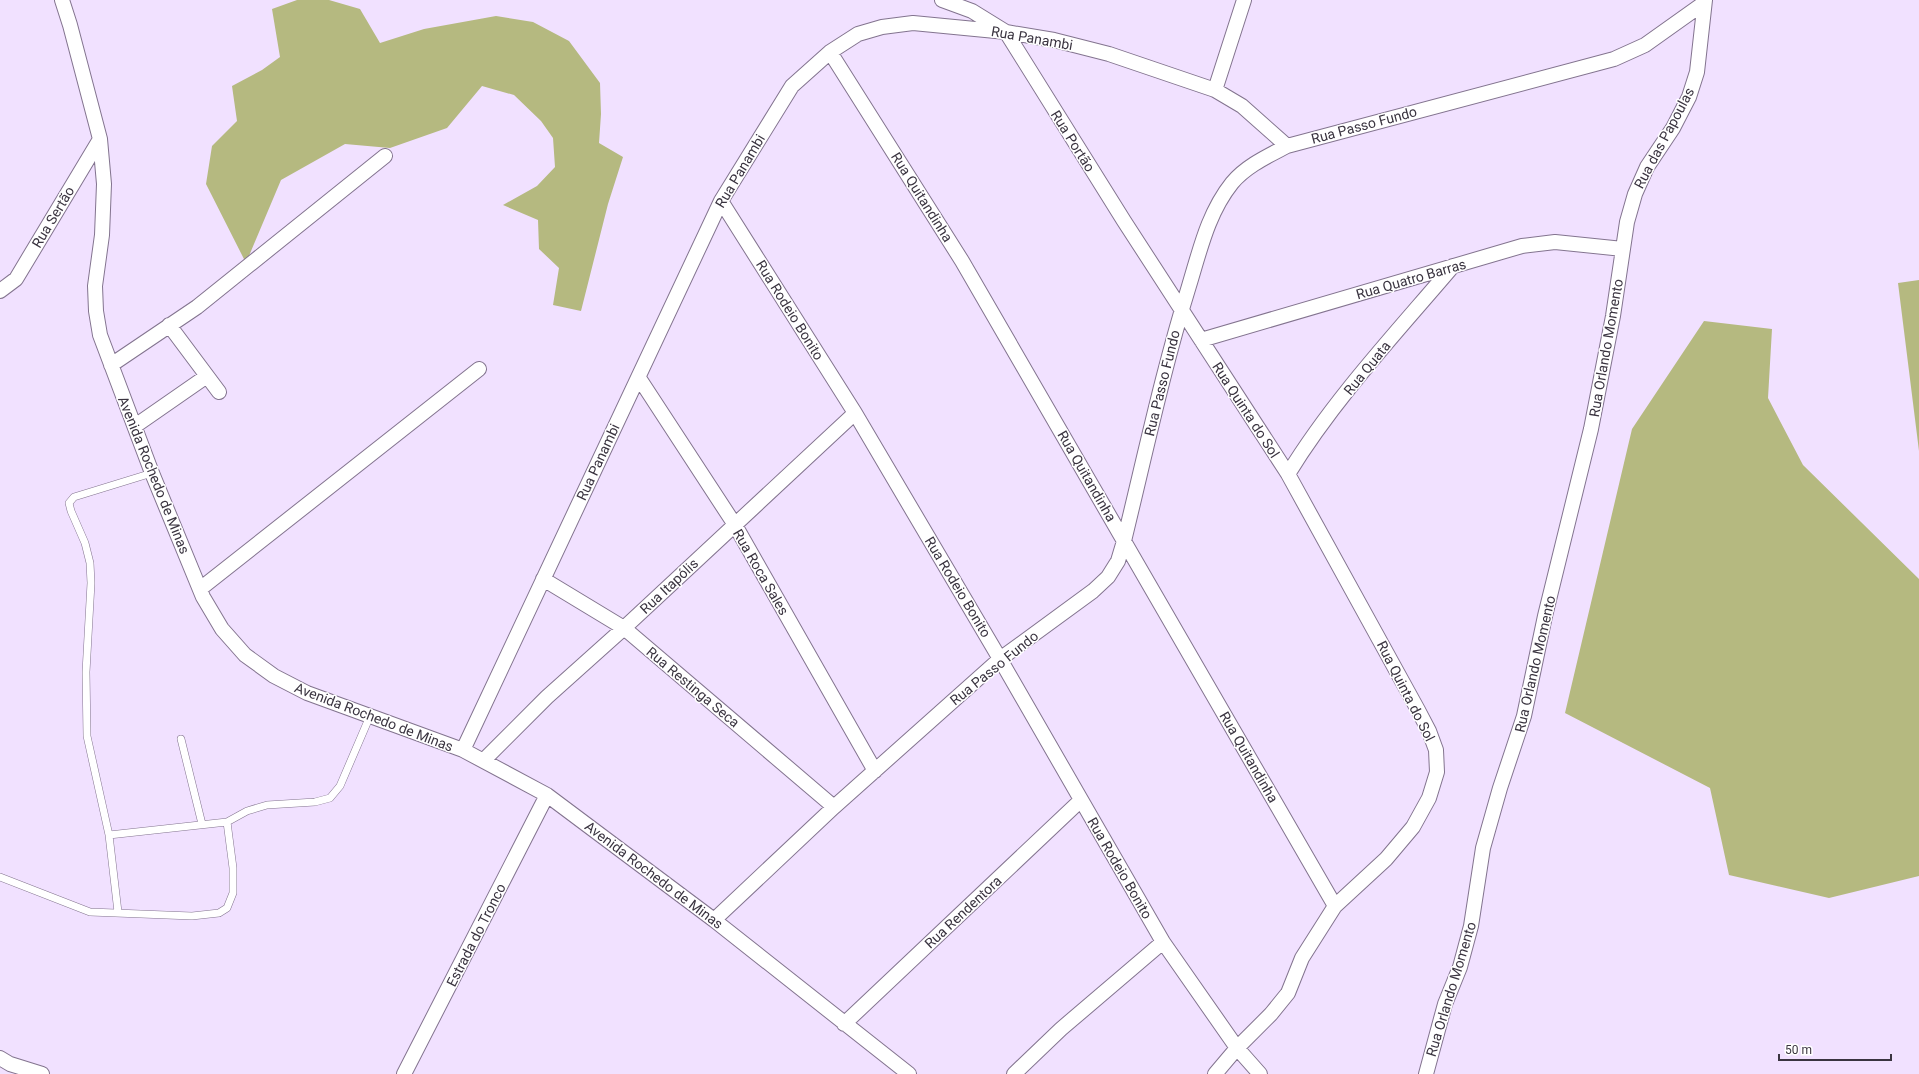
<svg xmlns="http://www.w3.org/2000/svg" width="1919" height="1074" viewBox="0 0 1919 1074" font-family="Roboto,sans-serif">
  <rect width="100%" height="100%" fill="#f1e1ff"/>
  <path fill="#b5b980" d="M297,0H329L360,9L380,43L424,29L496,16L533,22L569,41L600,83L601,114L599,143L623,157L608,204L581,311L553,305L559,268L539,249L538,220L503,205L537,186L555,167L553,138L541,121L514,95L482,86L447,128L390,148L345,144L281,180L246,263L206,184L212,146L237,121L232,86L262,70L280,57L272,9Z
    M1919,280V451L1898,283Z
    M1704,321L1772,329L1768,398L1803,465L1919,579V876L1829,898L1729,875L1710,788L1565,713L1632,429Z"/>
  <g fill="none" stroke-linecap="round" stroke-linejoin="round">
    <g stroke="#83748f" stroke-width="8">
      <path id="service" d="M181,739L202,824
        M109,835L227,822L247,811L267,805L315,802L330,798L340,786L370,716
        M0,877L90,912L192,916L219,913L227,908L233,893V868L227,822
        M118,912L109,835L87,736L86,672L91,583L90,563L85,543L71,511L69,503L74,497L152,473"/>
    </g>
    <g stroke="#83748f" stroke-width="16">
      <path id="minor" d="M62,0L70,25L100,139L104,184L102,235L95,286L96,311L100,335L152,473L203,597L222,629L245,655L274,676L307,693L463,750L547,795L714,920L909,1074
        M942,0L972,11L1006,32L1124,221L1288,474L1418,710L1429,731L1436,750L1437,772L1429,798L1413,827L1386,859L1335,906L1302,958L1288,993L1271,1014L1237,1048L1215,1074
        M830,52L962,261L1335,906
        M1215,90L1244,0
        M721,201L855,413L1000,659L1163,942L1237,1048L1260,1074
        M0,291L16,279L100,139
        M169,325L219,392
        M1201,340L1522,246L1555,242L1623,249
        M111,365L197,307L385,156
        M639,378L735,525L875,771
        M135,426L207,376
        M1288,474C1334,399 1396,333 1453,266
        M543,579L624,628L834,807
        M200,589L479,369
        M463,750L721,201L792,86L830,52L858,34L882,27L913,23L1006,32L1054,40L1109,54L1215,90L1242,106L1287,146
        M484,760L547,697L624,628L855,413
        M714,920L834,807L1000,659L1093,591L1108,577L1118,561L1124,541C1145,455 1163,370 1189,286C1200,250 1208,213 1232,183C1246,166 1268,156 1287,146L1614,59L1645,45L1704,3
        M844,1024L1081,800
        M0,1058L10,1064L42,1074
        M404,1074L547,795
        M1014,1074L1061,1029L1163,942
        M1426,1074L1445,1004L1460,967L1471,926L1483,848L1500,788L1524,716L1545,616L1591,429L1613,316L1627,222L1635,194L1647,167L1673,128L1689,97L1697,72L1705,0"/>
    </g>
    <use href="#service" stroke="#fff" stroke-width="7"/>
    <use href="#minor" stroke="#fff" stroke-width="14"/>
  </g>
  <g text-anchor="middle" stroke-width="3" stroke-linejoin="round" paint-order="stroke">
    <g font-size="14" fill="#3a3440" stroke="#fff">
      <text transform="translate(1032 38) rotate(10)" y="5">Rua Panambi</text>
      <text transform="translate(1364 125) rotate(-15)" y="5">Rua Passo Fundo</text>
      <text transform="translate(1664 138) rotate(-62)" y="5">Rua das Papoulas</text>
      <text transform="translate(1073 141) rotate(58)" y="5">Rua Portão</text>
      <text transform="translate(740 171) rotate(-59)" y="5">Rua Panambi</text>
      <text transform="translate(922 197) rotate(58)" y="5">Rua Quitandinha</text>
      <text transform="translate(53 217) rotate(-59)" y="5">Rua Sertão</text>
      <text transform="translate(1411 279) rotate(-16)" y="5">Rua Quatro Barras</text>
      <text transform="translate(790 310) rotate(58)" y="5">Rua Rodeio Bonito</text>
      <text transform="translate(1606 348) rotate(-80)" y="5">Rua Orlando Momento</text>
      <text transform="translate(1367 368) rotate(-51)" y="5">Rua Quata</text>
      <text transform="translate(1162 383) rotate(-76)" y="5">Rua Passo Fundo</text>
      <text transform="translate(1246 410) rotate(57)" y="5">Rua Quinta do Sol</text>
      <text transform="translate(598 462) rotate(-65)" y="5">Rua Panambi</text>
      <text transform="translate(154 475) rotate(68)" y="5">Avenida Rochedo de Minas</text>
      <text transform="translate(1087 476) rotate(60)" y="5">Rua Quitandinha</text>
      <text transform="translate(761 572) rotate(60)" y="5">Rua Roca Sales</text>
      <text transform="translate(669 586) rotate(-43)" y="5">Rua Itapólis</text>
      <text transform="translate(958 587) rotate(59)" y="5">Rua Rodeio Bonito</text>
      <text transform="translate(1535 664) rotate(-77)" y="5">Rua Orlando Momento</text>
      <text transform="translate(994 668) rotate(-39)" y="5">Rua Passo Fundo</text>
      <text transform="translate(693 687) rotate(40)" y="5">Rua Restinga Seca</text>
      <text transform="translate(1406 691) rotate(63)" y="5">Rua Quinta do Sol</text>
      <text transform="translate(374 717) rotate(21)" y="5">Avenida Rochedo de Minas</text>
      <text transform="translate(1249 757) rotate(60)" y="5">Rua Quitandinha</text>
      <text transform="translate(1120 868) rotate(60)" y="5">Rua Rodeio Bonito</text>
      <text transform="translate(654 875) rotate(37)" y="5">Avenida Rochedo de Minas</text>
      <text transform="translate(963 912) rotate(-43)" y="5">Rua Rendentora</text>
      <text transform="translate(476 935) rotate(-63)" y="5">Estrada do Tronco</text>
      <text transform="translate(1451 989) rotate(-73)" y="5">Rua Orlando Momento</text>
    </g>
  </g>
  <path d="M1779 1054v6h112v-6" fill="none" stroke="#3a3440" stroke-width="2"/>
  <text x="1785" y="1054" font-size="12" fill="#3a3440" stroke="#ffffff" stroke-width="3" paint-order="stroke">50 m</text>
</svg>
